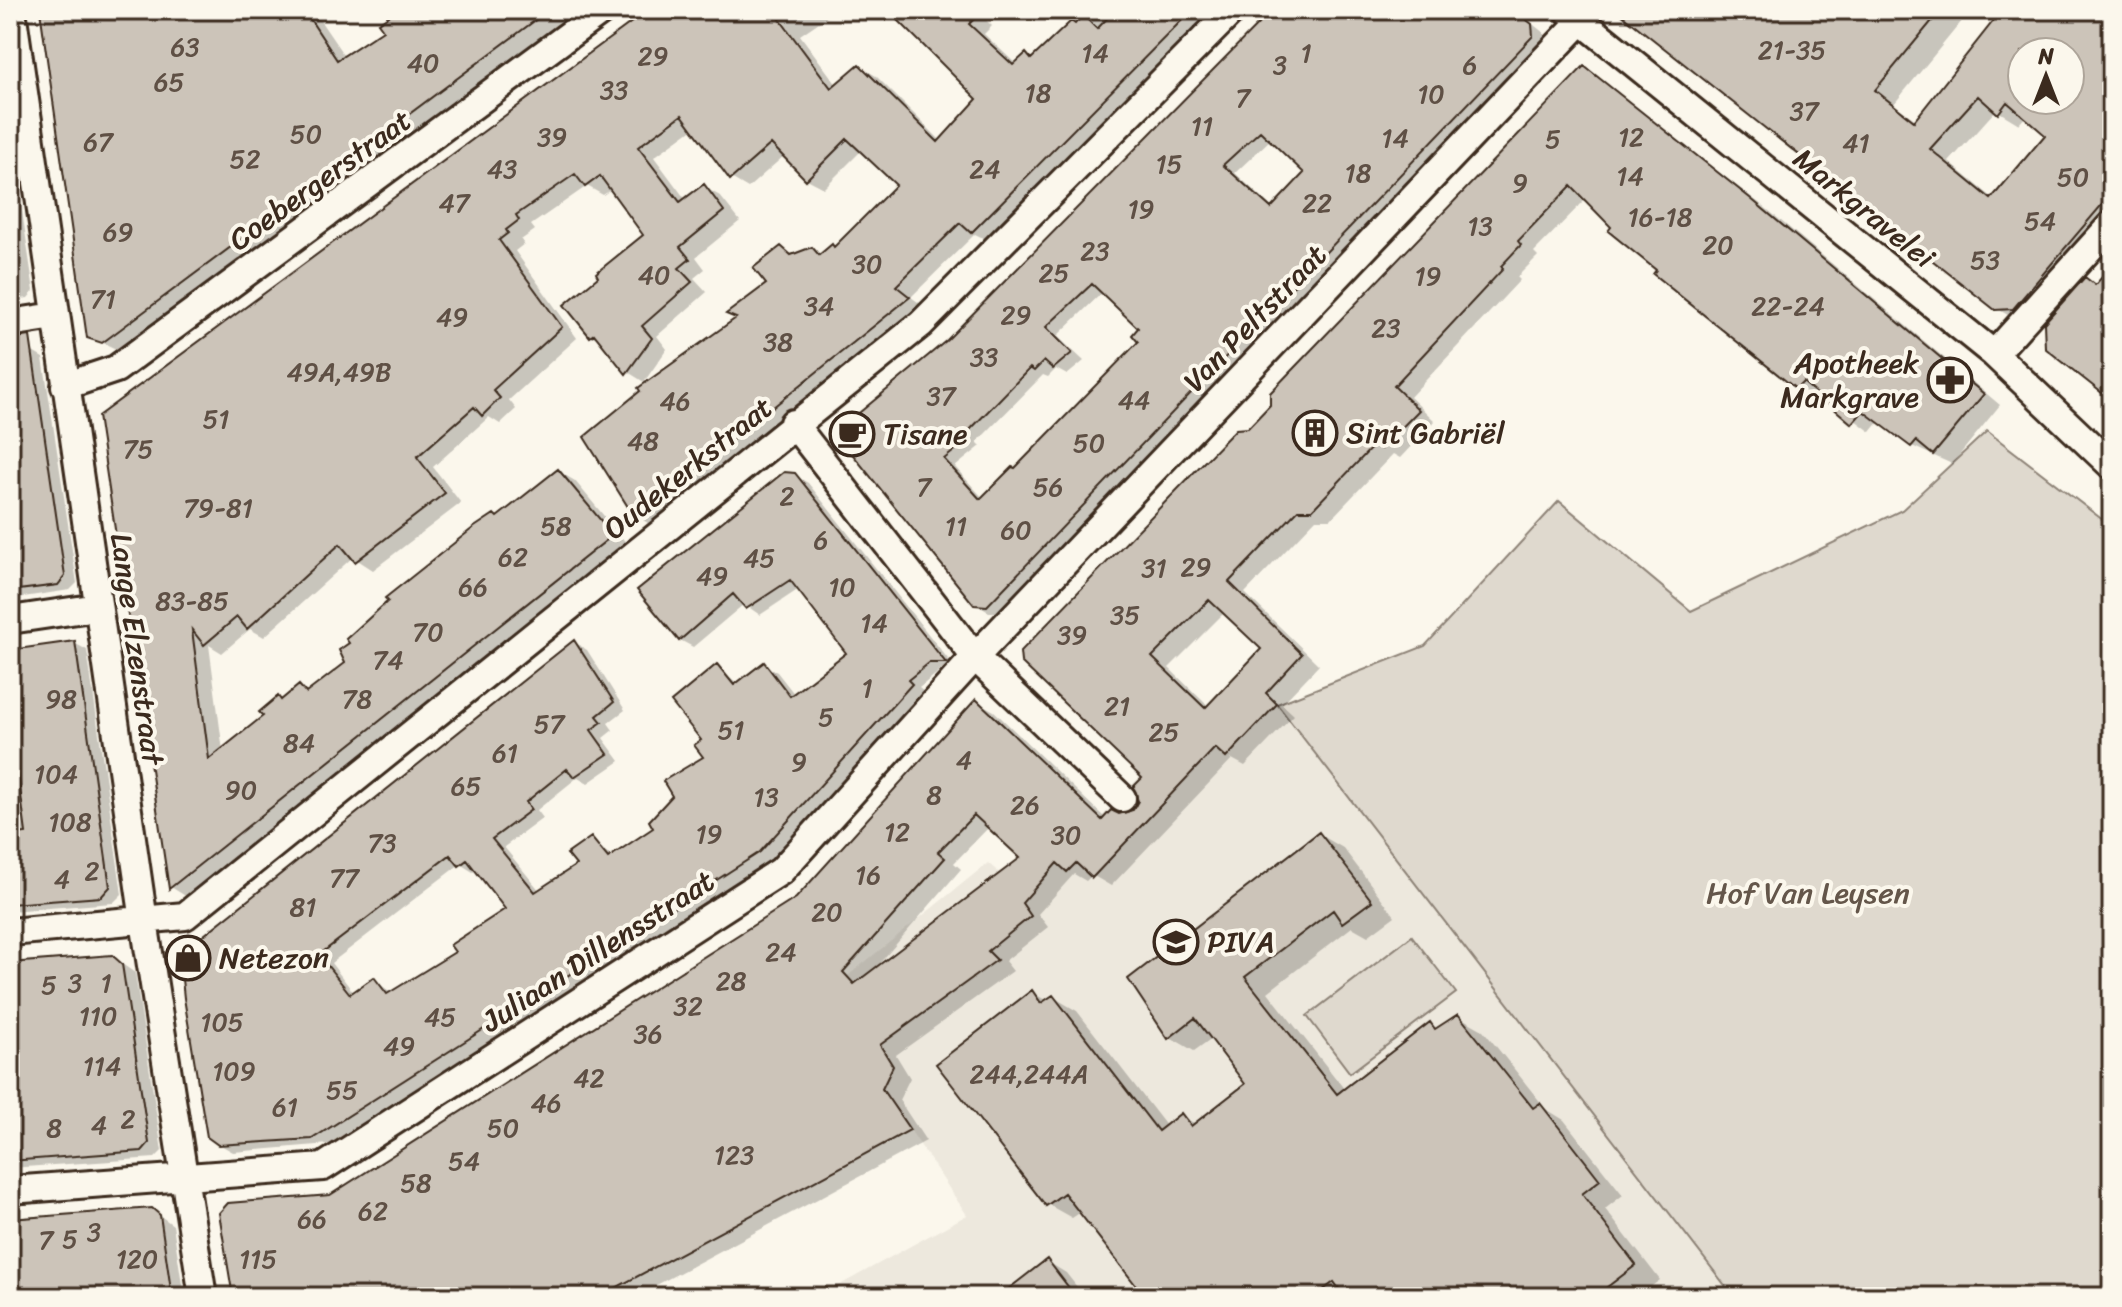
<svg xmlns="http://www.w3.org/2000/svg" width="2122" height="1307" viewBox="0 0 2122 1307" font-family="Sriracha,sans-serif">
  <rect width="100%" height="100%" fill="#fbf7ec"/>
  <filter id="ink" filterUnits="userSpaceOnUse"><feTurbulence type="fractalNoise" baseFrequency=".0125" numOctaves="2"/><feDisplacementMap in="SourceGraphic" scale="16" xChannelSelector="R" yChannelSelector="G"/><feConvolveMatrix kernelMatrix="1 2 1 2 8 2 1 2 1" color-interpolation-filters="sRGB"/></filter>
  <g filter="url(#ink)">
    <path fill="#ede8dd" d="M1242,670L1277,704L1734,1297H818L967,1215L826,1004L835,986L988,863L1026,896Z"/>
    <path fill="#dfd9ce" stroke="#8d8276" stroke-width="2" d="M1987,431L2112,527V1297H1734L1277,704L1425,646L1559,501L1691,611L1902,510Z
      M1412,936L1456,993L1350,1073L1307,1016Z"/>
    <path fill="#0003" fill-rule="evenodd" d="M42,10H313L345,57L385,30L401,10H581L120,351L89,336Z
      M650,10H829L825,12L828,16L800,35L837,85L859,66L876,76L941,141L980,99L904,10H990L984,18L992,26L984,34L1017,65L1026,55L1034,60L1085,10H1218L989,241L975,234L911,297L925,307L653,526L636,516L739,319L768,284L781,248L795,256L812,249L822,255L835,248L899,184L862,150L824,188L807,179L785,155L748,188L731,178L694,128L654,157L686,200L704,187L720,196L740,221L696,257L705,269L694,278L707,292L657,336L667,349L644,382L628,372L604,342L591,335L646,235L612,189L603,195L587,186L531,225L535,230L521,240L524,244L515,251L577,338L509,400L516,409L500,424L489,417L433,467L461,503L373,570L353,557L264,637L250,629L222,653L209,645L223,751L299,688L309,693L348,663L499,519L558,471L575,481L628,545L187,897L171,887L101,417Z
      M1274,10H1515L1544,33L1545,43L1000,612H989L975,604L843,439L927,361ZM1271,139L1307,173L1273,208L1235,173ZM1103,292L1141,328V342L1015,471L983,498L955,467L981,446L977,442L1043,375L1048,377L1056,369L1067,375L1084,361L1057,336Z
      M1621,10H1971L1894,104L1917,121L2004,10H2112V227L2018,321L1996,308ZM2022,52H2070V100H2022ZM1996,110L2019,124L2026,116L2048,135L1994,199L1949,162Z
      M1584,68L1768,210L2000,405L1952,464L1912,446L1880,421L1871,432L1819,393L1815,398L1798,388L1656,273L1659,269L1586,199L1534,252L1538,256L1517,277L1520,280L1410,397L1435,421L1400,458L1393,454L1331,519H1316L1245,593L1319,665L1282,704L1294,715L1245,766L1232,759L1111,886L1092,875L1086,881L1074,874L1038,914L1048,927L1005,961L1013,971L896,1055L910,1078L899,1100L926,1141L634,1297H235L331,1197L797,900L976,701L994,711L1106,819L1134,811L1145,778L1023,662L1249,430ZM1225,612L1264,649L1209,707L1169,668ZM989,827L1023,858L872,972L961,869L954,863Z
      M10,131L34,291L28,298L10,301Z
      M31,351L43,358L77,583L70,590L10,599V354Z
      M794,475L808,483L956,669H942L919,688L924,692L773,858L329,1144L233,1152L219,1144L186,998L574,642L587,650L625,710L608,723L613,730L603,738L620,761L588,783L578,777L537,810L543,818L504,847L540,891L579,866L591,839L612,857L656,829L706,757L704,740L717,667L738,685L764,665L777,672L795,695L849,653L799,589L760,615L744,604L693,647L680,640ZM460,864L473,872L477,869L508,910L458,953L392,993L374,980L354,993L331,963Z
      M74,643L87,650L122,894L113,903L10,911V653Z
      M1319,834L1343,848L1395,916L1368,936L1352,927L1268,992L1345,1090L1430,1025L1438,1029L1458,1016L1483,1030L1546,1109L1564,1120L1623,1195L1605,1209L1660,1280L1637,1297H1148L1081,1212L1072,1218L1047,1204L1033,993L1047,1001L1053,997L1077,1011L1167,1127L1181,1116L1196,1124L1248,1085L1212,1038L1194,1051L1170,1037Z
      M112,957L135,973L162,1151L155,1158L10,1168V965Z
      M152,1210L173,1225L184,1297H10V1221Z
      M1048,1262L1066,1273L1085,1297H1002Z"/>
    <path fill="#ccc4b9" stroke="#3b2a1e" stroke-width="2" fill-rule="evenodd" d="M40,10H304L337,60L383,30L378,23L397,10H549L102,343L87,338Z
      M648,10H773L831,88L859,64L938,142L977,99L888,10H983L969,24L1013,65L1026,53L1031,59L1071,21L1075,24L1083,15L1097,29L1115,10H1192L971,233L960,223L896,286L910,297L635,518L584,437L640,391L638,388L736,318L726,314L766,284L753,268L781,246L791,255L812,247L819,255L832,244L834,247L896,185L847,139L806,180L771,144L730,180L682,115L638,147L680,202L704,184L724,211L680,247L690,259L679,268L692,282L642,326L652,338L626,374L594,334L590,337L564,305L598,277L596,273L643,235L600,176L585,187L575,174L516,215L519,220L506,230L508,233L499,240L562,327L493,390L500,398L482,416L474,407L417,457L445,493L355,562L340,544L247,629L237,617L204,645L192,630L209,759L263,716L259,712L278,696L281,700L299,685L306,693L345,663L339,650L349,643L346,639L388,601L385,598L473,528L494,514L497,517L558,469L613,535L169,889L98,416Z
      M1272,10H1514L1532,24L1533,36L987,606L974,605L841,440L842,427L947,340ZM1260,131L1304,173L1271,208L1223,165ZM1092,284L1138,328L1132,335L1138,342L1015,468L1012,467L980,499L944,459L969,439L966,434L1030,368L1034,371L1044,361L1053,369L1072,353L1046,327Z
      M1616,10H1941L1875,90L1914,121L2002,10H2112V193L2013,309L1995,310ZM2022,52H2070V100H2022ZM1978,96L1998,114L2007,102L2045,135L1991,199L1930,149Z
      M1584,66L1750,198L1984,394L1933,455L1916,441L1911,447L1863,411L1852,424L1803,382L1796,389L1653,274L1656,270L1608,231L1611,227L1571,186L1518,241L1521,245L1501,266L1503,269L1394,386L1419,410L1381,449L1375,444L1312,510H1298L1229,582L1302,654L1266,693L1277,704L1226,758L1215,748L1092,878L1076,863L1067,872L1057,863L1022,903L1031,916L988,951L997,960L880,1045L893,1066L882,1089L910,1130L599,1297H233L219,1213L228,1203L330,1195L796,898L976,699L1102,820L1111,810L1119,814L1133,810L1138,801L1133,787L1142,778L1021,662L1020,652L1236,429L1248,428L1270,405V393ZM1209,600L1261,649L1205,708L1152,657ZM974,815L1020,858L854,984L843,972L945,858L938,852Z
      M2112,266V401L2045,348L2044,323L2085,277L2095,285Z
      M30,336L65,576L58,585L10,591V339Z
      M784,472L795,473L946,663H929L908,680L912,684L760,852L664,914L312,1139L218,1145L207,1137L184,998L180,960L184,951L574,640L614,702L597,716L602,722L591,730L608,754L574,777L567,769L526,802L531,810L492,839L535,892L576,865L567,854L591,837L608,858L653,828L649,821L672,796L663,781L703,757L694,745L701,740L671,702L717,664L734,685L764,662L790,696L846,653L790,580L746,609L733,594L679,641L637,590ZM450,855L459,866L467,860L505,909L450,945L455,952L387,994L374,977L350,994L319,955Z
      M75,641L110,887L101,897L10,904V835L26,833L16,758L12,759L10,743V650Z
      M1319,832L1372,901L1342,923L1333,910L1245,977L1337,1094L1430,1022L1435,1029L1458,1014L1533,1108L1540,1103L1600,1180L1582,1194L1636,1265L1594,1297H1345L1334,1282L1314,1297H1145L1064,1193L1046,1206L936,1064L1032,990L1041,1003L1053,995L1158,1131L1181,1113L1191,1126L1245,1084L1195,1018L1168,1039L1128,979Z
      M112,955L122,964L149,1143L142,1151L10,1161V963Z
      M152,1208L160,1215L172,1297H10V1219Z
      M1047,1259L1076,1297H998Z"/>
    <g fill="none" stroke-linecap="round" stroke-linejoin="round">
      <g stroke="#3b2a1e" stroke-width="32">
        <path id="street" d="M12,10L144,921L203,1297
          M1568,10L1994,354L2112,466
          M10,323L55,316
          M1994,354L2112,224
          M65,386L116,369L603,10
          M793,423L975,657L1122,798
          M10,620L98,607
          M10,932L185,916L921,324L1233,10
          M10,1190L323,1167L781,871L975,657L1581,21"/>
      </g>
      <use href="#street" stroke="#fbf7ec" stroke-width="26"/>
    </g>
  </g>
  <defs>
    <g id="pharmacy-ring" transform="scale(2.3)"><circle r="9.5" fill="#fbf7ec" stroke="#3b2a1e" stroke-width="1.5"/><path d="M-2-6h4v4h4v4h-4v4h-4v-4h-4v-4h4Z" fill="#3b2a1e"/></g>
    <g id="building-ring" transform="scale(2.3)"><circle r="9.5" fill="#fbf7ec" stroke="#3b2a1e" stroke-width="1.5"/><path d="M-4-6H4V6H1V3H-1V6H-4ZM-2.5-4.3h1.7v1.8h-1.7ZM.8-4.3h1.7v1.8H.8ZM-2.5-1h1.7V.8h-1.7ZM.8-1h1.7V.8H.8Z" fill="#3b2a1e"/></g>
    <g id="cafe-ring" transform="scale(2.3)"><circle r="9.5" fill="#fbf7ec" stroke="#3b2a1e" stroke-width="1.5"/><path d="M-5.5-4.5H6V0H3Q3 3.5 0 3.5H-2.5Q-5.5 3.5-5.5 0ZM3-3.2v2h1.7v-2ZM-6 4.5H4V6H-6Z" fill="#3b2a1e"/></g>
    <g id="school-ring" transform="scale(2.3)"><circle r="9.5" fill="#fbf7ec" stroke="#3b2a1e" stroke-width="1.5"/><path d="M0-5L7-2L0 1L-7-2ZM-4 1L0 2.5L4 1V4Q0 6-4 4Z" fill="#3b2a1e"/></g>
    <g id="shop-ring" transform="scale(2.3)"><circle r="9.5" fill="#fbf7ec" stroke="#3b2a1e" stroke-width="1.5"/><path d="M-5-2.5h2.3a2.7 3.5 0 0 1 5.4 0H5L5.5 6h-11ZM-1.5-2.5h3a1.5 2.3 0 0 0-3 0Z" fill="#3b2a1e"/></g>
  </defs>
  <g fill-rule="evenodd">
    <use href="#pharmacy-ring" x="1950" y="380"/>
    <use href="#building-ring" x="1315" y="433"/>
    <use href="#cafe-ring" x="852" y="434"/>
    <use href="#school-ring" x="1176" y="942"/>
    <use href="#shop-ring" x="188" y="958"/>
  </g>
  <g text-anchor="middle" stroke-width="8" stroke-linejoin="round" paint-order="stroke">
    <g font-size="26" fill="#5f5045">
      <text x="185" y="56">63</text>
      <text x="1792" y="59">21-35</text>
      <text x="1095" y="62">14</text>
      <text x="1306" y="62">1</text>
      <text x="653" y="65">29</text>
      <text x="423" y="72">40</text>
      <text x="1280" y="74">3</text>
      <text x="1470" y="74">6</text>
      <text x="169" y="91">65</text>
      <text x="614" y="99">33</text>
      <text x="1038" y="102">18</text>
      <text x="1431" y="103">10</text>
      <text x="1243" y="107">7</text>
      <text x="1804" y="120">37</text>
      <text x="1202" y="135">11</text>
      <text x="306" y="143">50</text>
      <text x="552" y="146">39</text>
      <text x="1631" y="146">12</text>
      <text x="1395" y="147">14</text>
      <text x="1553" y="148">5</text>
      <text x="98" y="151">67</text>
      <text x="1856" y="152">41</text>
      <text x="245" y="168">52</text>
      <text x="1169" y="173">15</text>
      <text x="502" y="178">43</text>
      <text x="985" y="178">24</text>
      <text x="1358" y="182">18</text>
      <text x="1630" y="185">14</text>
      <text x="2073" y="186">50</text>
      <text x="1520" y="192">9</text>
      <text x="454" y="212">47</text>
      <text x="1317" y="212">22</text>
      <text x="1141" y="218">19</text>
      <text x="1660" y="226">16-18</text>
      <text x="2040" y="230">54</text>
      <text x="1480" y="235">13</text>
      <text x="118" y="241">69</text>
      <text x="1718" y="254">20</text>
      <text x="1095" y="260">23</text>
      <text x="1985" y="269">53</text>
      <text x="867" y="273">30</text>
      <text x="1054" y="282">25</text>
      <text x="654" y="284">40</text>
      <text x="1428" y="285">19</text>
      <text x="103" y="308">71</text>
      <text x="819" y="315">34</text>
      <text x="1788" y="315">22-24</text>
      <text x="1016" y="324">29</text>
      <text x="452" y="326">49</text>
      <text x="1386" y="337">23</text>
      <text x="778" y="351">38</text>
      <text x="984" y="366">33</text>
      <text x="339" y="381">49A,49B</text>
      <text x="941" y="405">37</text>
      <text x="1134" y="409">44</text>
      <text x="675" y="410">46</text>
      <text x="216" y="428">51</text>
      <text x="643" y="450">48</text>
      <text x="1089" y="452">50</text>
      <text x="138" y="458">75</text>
      <text x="924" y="496">7</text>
      <text x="1048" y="496">56</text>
      <text x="787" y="505">2</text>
      <text x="218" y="517">79-81</text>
      <text x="556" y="535">58</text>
      <text x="956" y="535">11</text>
      <text x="1016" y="539">60</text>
      <text x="821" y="549">6</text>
      <text x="513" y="566">62</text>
      <text x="759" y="567">45</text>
      <text x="1196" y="576">29</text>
      <text x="1154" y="577">31</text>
      <text x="712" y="585">49</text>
      <text x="473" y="596">66</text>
      <text x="842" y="596">10</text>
      <text x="192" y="610">83-85</text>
      <text x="1125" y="624">35</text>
      <text x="874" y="632">14</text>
      <text x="428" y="641">70</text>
      <text x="1072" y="644">39</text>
      <text x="388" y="669">74</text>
      <text x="867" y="697">1</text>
      <text x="61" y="708">98</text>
      <text x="357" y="708">78</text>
      <text x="1117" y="715">21</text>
      <text x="826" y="726">5</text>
      <text x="549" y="733">57</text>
      <text x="731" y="739">51</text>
      <text x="1164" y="741">25</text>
      <text x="299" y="752">84</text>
      <text x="505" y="762">61</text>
      <text x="964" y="769">4</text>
      <text x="799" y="771">9</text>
      <text x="56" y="783">104</text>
      <text x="466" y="795">65</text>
      <text x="241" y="799">90</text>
      <text x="934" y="804">8</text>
      <text x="766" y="806">13</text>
      <text x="1025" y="814">26</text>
      <text x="70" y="831">108</text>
      <text x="897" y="841">12</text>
      <text x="709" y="843">19</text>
      <text x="1066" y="844">30</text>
      <text x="382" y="852">73</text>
      <text x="92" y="880">2</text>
      <text x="868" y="884">16</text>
      <text x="344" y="887">77</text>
      <text x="62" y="888">4</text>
      <text x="303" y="916">81</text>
      <text x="827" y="921">20</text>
      <text x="781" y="961">24</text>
      <text x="731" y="990">28</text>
      <text x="75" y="992">3</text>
      <text x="106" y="992">1</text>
      <text x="49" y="994">5</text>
      <text x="688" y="1015">32</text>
      <text x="98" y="1025">110</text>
      <text x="440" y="1026">45</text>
      <text x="222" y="1031">105</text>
      <text x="648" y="1043">36</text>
      <text x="399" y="1055">49</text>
      <text x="102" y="1075">114</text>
      <text x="234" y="1080">109</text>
      <text x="1029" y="1083">244,244A</text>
      <text x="589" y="1087">42</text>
      <text x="342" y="1099">55</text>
      <text x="546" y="1112">46</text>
      <text x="285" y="1116">61</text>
      <text x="128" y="1128">2</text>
      <text x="99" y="1134">4</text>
      <text x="54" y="1137">8</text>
      <text x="503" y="1137">50</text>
      <text x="734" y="1164">123</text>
      <text x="464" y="1170">54</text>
      <text x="416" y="1192">58</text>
      <text x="373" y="1220">62</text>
      <text x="312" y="1228">66</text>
      <text x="94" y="1241">3</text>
      <text x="70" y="1248">5</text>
      <text x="46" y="1249">7</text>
      <text x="137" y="1268">120</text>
      <text x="258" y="1268">115</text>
    </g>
    <g font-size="30" fill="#3b2a1e" stroke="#fbf7ec">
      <text transform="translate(320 180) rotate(-36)" y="10">Coebergerstraat</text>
      <text transform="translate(1864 208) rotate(39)" y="10">Markgravelei</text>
      <text transform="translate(1255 318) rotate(-46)" y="10">Van Peltstraat</text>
      <text transform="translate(688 468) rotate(-39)" y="10">Oudekerkstraat</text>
      <text transform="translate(137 649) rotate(82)" y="10">Lange Elzenstraat</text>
      <text transform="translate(598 951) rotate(-33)" y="10">Juliaan Dillensstraat</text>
    </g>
    <g font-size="30" fill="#3b2a1e" stroke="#fbf7ec" text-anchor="start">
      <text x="1919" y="373" text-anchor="end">Apotheek<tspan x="1919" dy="34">Markgrave</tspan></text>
      <text x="1346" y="443">Sint Gabriël</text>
      <text x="883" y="444">Tisane</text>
      <text x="1207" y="952">PIVA</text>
      <text x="219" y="968">Netezon</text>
    </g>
    <g font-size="30" fill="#64564a" stroke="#fbf7ec">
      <text x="1808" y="903">Hof Van Leysen</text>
    </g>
  </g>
  <rect width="2122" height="1307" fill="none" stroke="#fbf7ec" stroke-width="40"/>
  <rect x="20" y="20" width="2082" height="1267" fill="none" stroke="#3b2a1e" stroke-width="3" filter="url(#ink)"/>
  <g transform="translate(2046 76)"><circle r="38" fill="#fbf7ec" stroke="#aea59a" stroke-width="2"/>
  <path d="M0-6L14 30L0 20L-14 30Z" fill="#3b2a1e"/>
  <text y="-12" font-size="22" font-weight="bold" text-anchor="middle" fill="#3b2a1e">N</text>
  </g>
</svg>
